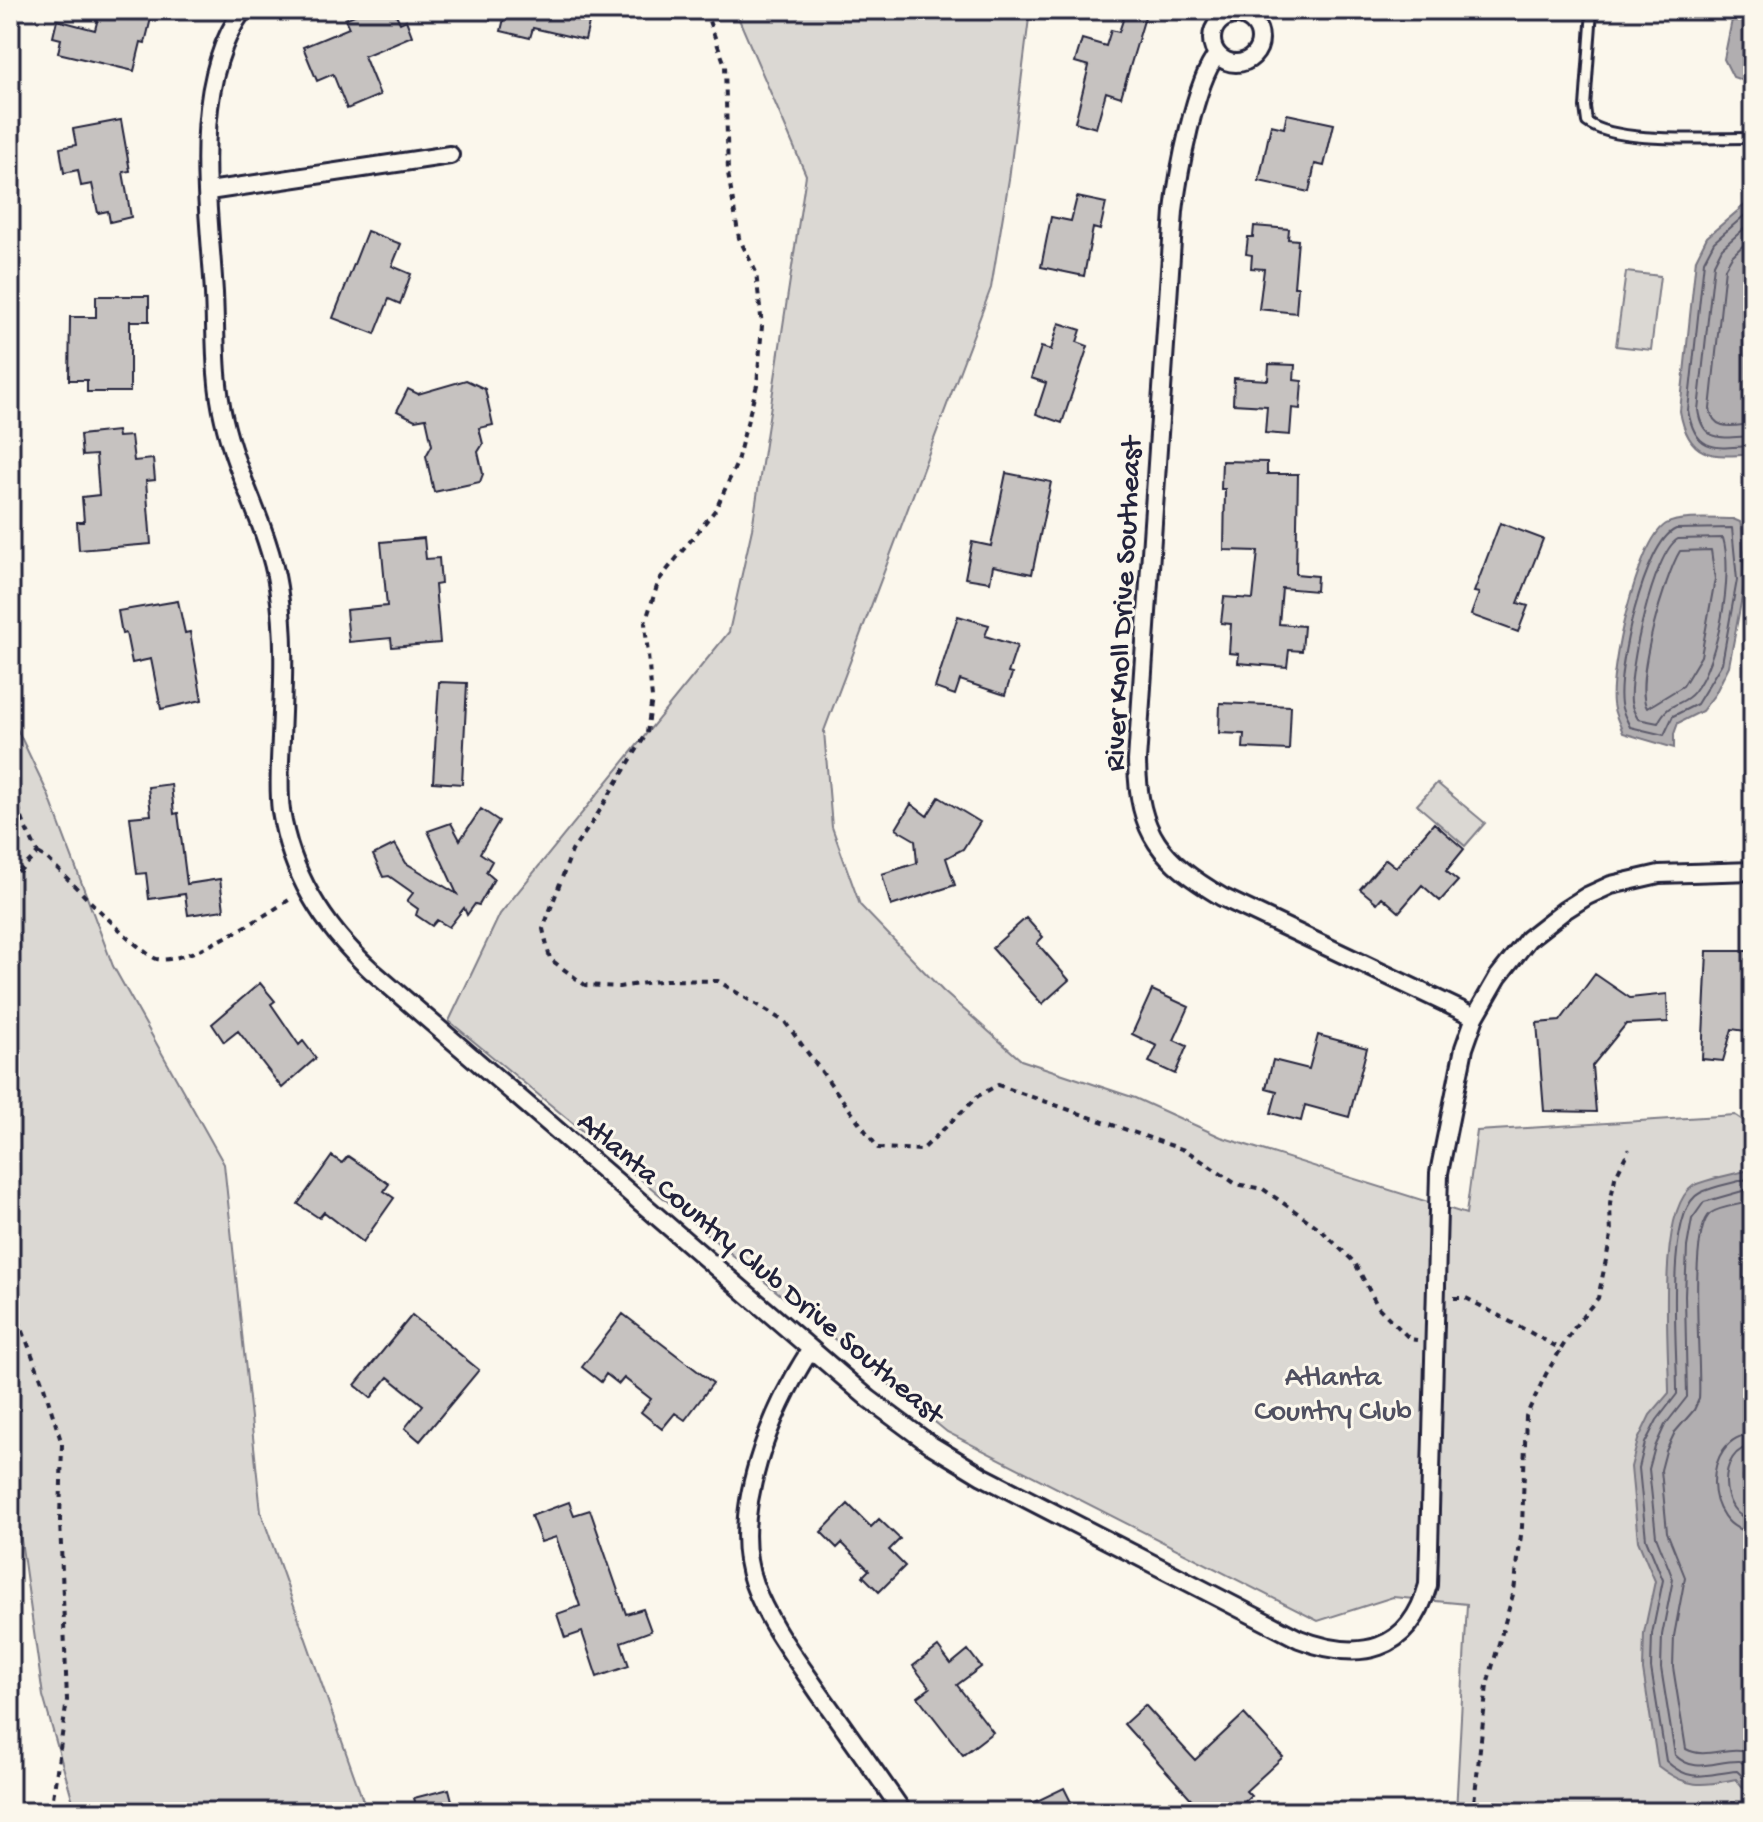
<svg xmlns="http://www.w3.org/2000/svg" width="1763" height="1822" viewBox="0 0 1763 1822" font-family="'Gochi Hand',sans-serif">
  <rect width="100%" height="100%" fill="#fbf7ec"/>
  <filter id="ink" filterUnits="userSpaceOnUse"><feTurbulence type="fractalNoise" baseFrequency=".0125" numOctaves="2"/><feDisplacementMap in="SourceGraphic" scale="16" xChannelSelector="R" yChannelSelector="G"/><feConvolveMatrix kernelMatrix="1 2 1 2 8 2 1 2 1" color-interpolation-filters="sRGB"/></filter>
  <g filter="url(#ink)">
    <path fill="#dbd8d3" stroke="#7e7d87" stroke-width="2" d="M735,10H1030L1009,179L991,288L824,731L832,827L860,905L943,991L1021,1060L1135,1098L1221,1137L1466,1214L1477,1131L1735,1115L1753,1127V1812H1456L1467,1604L1393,1597L1318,1621L947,1432L449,1021L500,914L729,632L752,529L806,175Z
      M1626,272L1660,276L1651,350L1616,346Z
      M10,714L48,794L113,966L224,1164L261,1512L367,1812H76L43,1696L10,1462Z
      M1437,783L1485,823L1465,846L1417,805Z"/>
    <path fill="#b1aeb0" stroke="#787681" stroke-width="2" d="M1734,10H1753V84L1733,77L1724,59Z
      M1753,198V454C1711,458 1688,458 1680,411L1696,259L1707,237Z
      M1733,519L1740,522L1742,529L1745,581L1729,666L1715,694L1702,711L1678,723L1674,734V748L1623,733C1620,724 1614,714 1613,704C1609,671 1637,542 1666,524C1680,516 1716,519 1733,519Z
      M1753,1169V1458L1743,1477L1753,1516V1795L1746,1791L1736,1779C1701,1786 1688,1789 1658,1766L1643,1670L1644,1633L1655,1581L1638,1541L1631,1467L1638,1440L1650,1415L1669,1393C1669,1350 1656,1211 1693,1186C1702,1180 1740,1173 1753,1169Z"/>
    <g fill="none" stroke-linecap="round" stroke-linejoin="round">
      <path stroke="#5b5a6a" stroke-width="2" d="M1753,208L1714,242L1704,261L1688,410C1695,454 1717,448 1753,446
        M1753,221L1722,248L1714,264L1698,410C1703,445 1725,437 1753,436
        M1753,236L1732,256L1725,268L1710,409C1714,433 1735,425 1753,424
        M1732,528L1737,580L1722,663L1697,704L1673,716L1664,735L1630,727C1627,720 1622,712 1621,704C1616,671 1644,542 1676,529Z
        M1723,538C1734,575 1718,662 1694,692C1682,707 1669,700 1658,723L1638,719C1635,714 1632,708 1631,702C1628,672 1653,553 1678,539Z
        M1711,550L1715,579L1701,656L1683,686L1647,708C1633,685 1665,575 1680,551Z
        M1753,1177C1736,1183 1715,1185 1700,1193C1663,1211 1678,1356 1677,1394L1657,1420L1645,1443L1639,1468L1646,1539L1663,1580L1652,1634L1651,1668L1666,1761C1692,1785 1708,1773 1737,1771L1753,1786
        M1753,1188L1704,1202L1692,1219L1687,1247L1685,1295L1687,1397L1665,1425L1655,1447L1649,1469L1656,1536L1673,1579L1662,1635L1661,1668L1675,1755C1695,1775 1716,1760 1740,1761L1753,1771
        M1753,1201C1741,1205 1721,1206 1711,1213C1687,1230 1702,1366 1699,1399L1694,1410L1675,1432L1666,1451L1661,1470L1667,1532L1685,1577L1674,1636L1673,1667L1686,1749C1708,1761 1730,1742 1753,1754
        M1753,1434C1700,1436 1702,1530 1753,1532
        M1753,1446C1716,1448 1718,1517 1753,1520"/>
    </g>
    <path fill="#c6c2c0" stroke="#22223b" stroke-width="2" d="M100,10H153L145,43L141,42L134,71L58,53L61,39L53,37L57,20L95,30Z
      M366,10H394L400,23L406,20L412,36L364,56L380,95L347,109L333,74L317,81L303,47L349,28L345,19Z
      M506,10H592L585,40L533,28L530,38L501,31Z
      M1126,11L1145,17L1121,97L1106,92L1096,128L1075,122L1089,66L1075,62L1082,39L1106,46L1111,30L1119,32Z
      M1287,114L1334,124L1324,166L1315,164L1309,192L1259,181L1271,125L1284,128Z
      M121,120L130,171L123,172L131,217L110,222L108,211L98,213L92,184L81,186L78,170L64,173L60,148L76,145L73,129Z
      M1077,197L1106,203L1100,230L1093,228L1084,276L1041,267L1051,217L1071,221Z
      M1254,226L1289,229L1288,239L1298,240L1294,287H1298L1296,313L1259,309L1264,269L1251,268L1252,255L1246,254L1248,237H1253Z
      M367,231L401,244L392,266L411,274L400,304L389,299L375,334L333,318Z
      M96,296H149V321H130V392H87V380H69L70,317H96Z
      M1059,323L1081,330L1077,342L1088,346L1062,423L1036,414L1046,383L1031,378L1041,347L1051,350Z
      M1269,364L1295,365L1294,380L1302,381L1300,409L1292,408L1290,435L1265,433L1267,406L1233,404L1234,378L1268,380Z
      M466,380L485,389L493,425L479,428L483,444L478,452L483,474L480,482L434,492L426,456L432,445L426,418L415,420L397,411L408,389L418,394Z
      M117,431L118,437L131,436L134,461L153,459L155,480L146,481L151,544L79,550L77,522H84L82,497L99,495L96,455L82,456L80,435Z
      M1222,461L1267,462V474H1298L1296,574L1317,576L1316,591L1282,588L1279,624L1304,626L1302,651L1289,650L1287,667L1238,663L1239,654L1229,653L1231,624L1221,623L1224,597L1253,599L1258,551L1224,550L1225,489H1221Z
      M1006,473L1051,482L1032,574L993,566L990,582L965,578L972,542L991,546Z
      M1500,523L1543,539L1518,603L1528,606L1518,632L1471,615L1479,593L1474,592Z
      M424,538L426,559L439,558L441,584L435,585L440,643L392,647L391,638L349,642L346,610L387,606L381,542Z
      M178,601L185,633L190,632L202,700L161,709L151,659L132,663L126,633L122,634L118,611Z
      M958,616L989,625L985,636L1017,646L1008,673L1012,674L1005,695L960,680L955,695L935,688Z
      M439,682L467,683L462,784L433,782Z
      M1220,703L1291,706L1289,750L1243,748L1244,734L1219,733Z
      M171,784L174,814L178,813L187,884L220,879L224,910L188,915L185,894L149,899L146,873L137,874L130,817L151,815L148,787Z
      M939,797L980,822L963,849L946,858L955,885L891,906L882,874L917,863L915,840L896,829L911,804L927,816Z
      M481,809L499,821L480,853L492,861L486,872L494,879L479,905L475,904L467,915L464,908L449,927L437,920L432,926L416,915L418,909L407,901L413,893L389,876L383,877L373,855L395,844L406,863L457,894L428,831L451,823L460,840Z
      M1434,823L1464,849L1446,871L1458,881L1440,901L1422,885L1399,912L1382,897L1377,903L1360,889L1386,859L1396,867Z
      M1026,918L1043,937L1037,943L1069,980L1042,1004L992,948Z
      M1707,951H1753V1032L1732,1029L1723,1061L1702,1059Z
      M1595,974L1630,998L1667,994L1668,1022L1626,1024L1592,1066L1596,1112L1544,1111L1537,1023L1560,1021Z
      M260,983L275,1001L271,1004L299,1045L303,1041L316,1058L282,1088L238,1031L224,1042L212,1024Z
      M1152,990L1189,1007L1174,1040L1187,1046L1175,1074L1149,1062L1157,1046L1132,1034Z
      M1318,1035L1367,1048L1349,1117L1305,1105L1301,1121L1271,1113L1277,1091L1266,1088L1273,1060L1309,1069Z
      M332,1156L342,1163L348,1156L389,1184L384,1191L394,1198L363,1242L324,1212L319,1218L298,1204Z
      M623,1314L713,1383L685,1420L675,1413L662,1429L641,1412L651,1399L624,1378L619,1384L606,1374L601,1382L582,1367Z
      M412,1315L479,1370L420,1441L405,1428L423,1405L388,1377L371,1398L355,1385Z
      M569,1502L574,1515L590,1510L626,1614L643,1609L651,1631L621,1642L629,1666L597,1677L582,1632L565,1638L557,1614L580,1606L556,1537L541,1542L531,1516Z
      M848,1504L871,1527L879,1519L900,1539L889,1550L905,1566L879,1592L863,1576L869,1570L842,1543L837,1548L821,1532Z
      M938,1647L951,1664L968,1650L981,1667L957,1685L993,1732L963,1755L918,1697L930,1688L913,1666Z
      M1145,1705L1195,1760L1244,1714L1283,1757L1246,1791L1251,1796L1234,1812H1203L1124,1724Z
      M1064,1788L1076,1812H1014Z
      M449,1789L455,1812H418L414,1798Z"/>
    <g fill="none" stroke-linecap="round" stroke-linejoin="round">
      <g stroke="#22223b" stroke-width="14">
        <path id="service" d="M1592,10L1585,107L1587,122C1617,145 1712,137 1753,138"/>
      </g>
      <g stroke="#22223b" stroke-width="22">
        <path id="minor" d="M243,10C189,85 209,206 214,293C216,335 214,379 224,420C237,478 269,528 278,587C286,637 283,687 281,738C280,762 278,787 281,811C291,875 325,928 372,971L869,1399L931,1445L982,1476L1299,1639C1359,1662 1409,1653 1428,1585L1439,1173L1464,1048L1475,1017L1498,977L1528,939L1565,910L1587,896L1611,885L1659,874L1753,871
          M1212 39a24 24 0 1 1 48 0a24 24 0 1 1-48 0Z
          M1217,55C1195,81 1178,174 1174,211L1137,761C1138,834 1161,861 1222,897L1475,1017
          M209,191L450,155
          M811,1349C772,1409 728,1512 754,1584C768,1623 796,1659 819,1693C847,1732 875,1772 903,1812"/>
      </g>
      <path stroke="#22223b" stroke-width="4" stroke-dasharray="6 6" stroke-linecap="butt" d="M705,10L725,65L728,173L739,238L756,272L762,326L757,385L736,465L716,509L659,580L645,623L652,698L647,733L594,820L572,851L543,929L550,959L585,985L619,987L665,980L718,981L785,1022L878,1148L922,1150L978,1096L998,1085L1187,1151L1236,1184L1263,1189L1319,1228L1355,1263L1378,1307L1410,1339L1417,1340
        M10,784L26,829L38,853L10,880
        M38,853L47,858C63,874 141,955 157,959C187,965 266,915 292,898
        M10,1297L43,1384L62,1444L60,1520L67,1700L51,1812
        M1454,1298H1466L1561,1349L1578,1322L1598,1298L1611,1236L1610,1203L1615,1178L1629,1149
        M1473,1812L1487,1685L1514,1591L1522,1527L1526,1416L1546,1374L1561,1349"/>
      <use href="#service" stroke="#fbf7ec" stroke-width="8"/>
      <use href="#minor" stroke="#fbf7ec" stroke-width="16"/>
    </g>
  </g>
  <g text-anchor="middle" stroke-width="6" stroke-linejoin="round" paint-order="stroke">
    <g font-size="30" fill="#22223b" stroke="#fbf7ec">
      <text transform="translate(1121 604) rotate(-87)" y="10">River Knoll Drive Southeast</text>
      <text transform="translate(762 1266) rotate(40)" y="10">Atlanta Country Club Drive Southeast</text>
    </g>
    <g font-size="30" fill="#505061" stroke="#fbf7ec">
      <text x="1333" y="1385">Atlanta<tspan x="1333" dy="34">Country Club</tspan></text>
    </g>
  </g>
  <rect width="1763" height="1822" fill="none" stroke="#fbf7ec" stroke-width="40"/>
  <rect x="20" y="20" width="1723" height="1782" fill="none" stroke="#22223b" stroke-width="3" filter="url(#ink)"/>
</svg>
